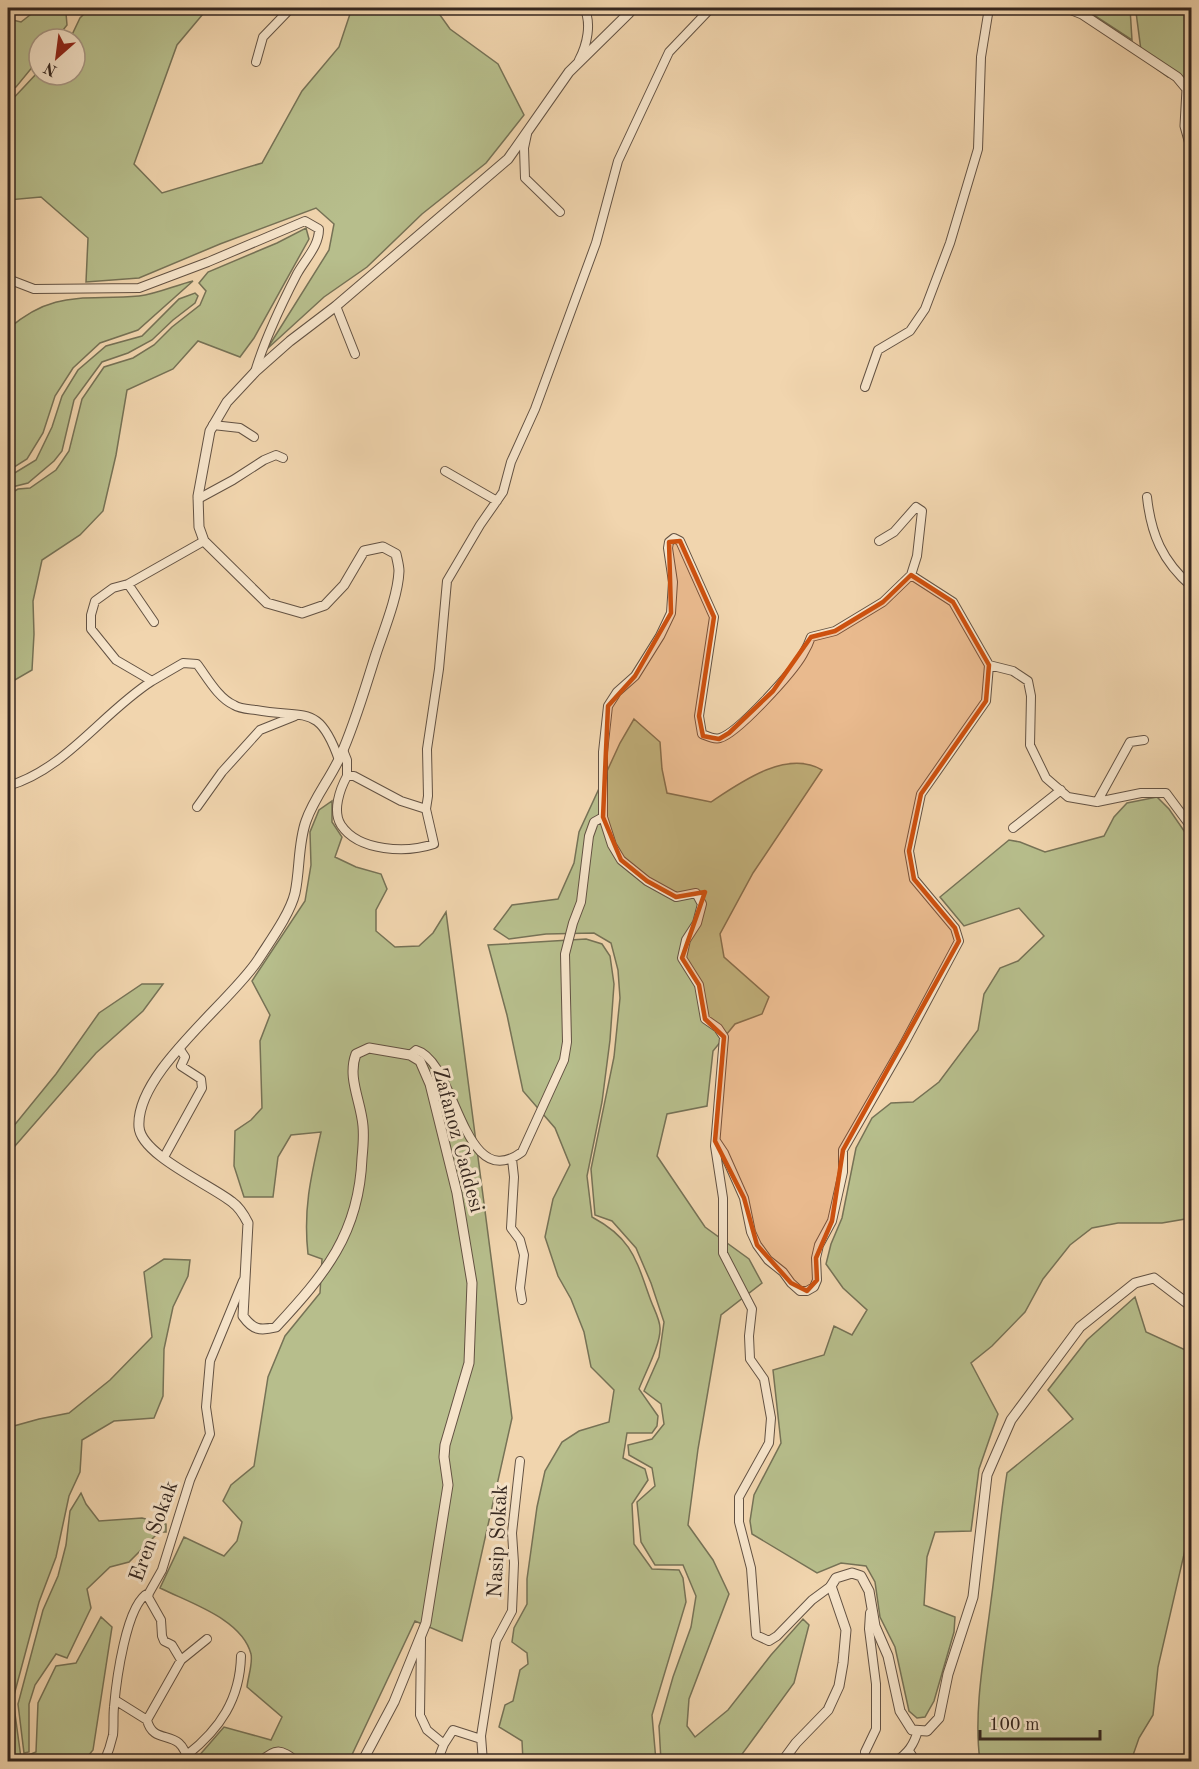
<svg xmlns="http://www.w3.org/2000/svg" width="1199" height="1769" viewBox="0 0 1199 1769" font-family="'Old Standard TT',serif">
  <rect width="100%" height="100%" fill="#f1d5ae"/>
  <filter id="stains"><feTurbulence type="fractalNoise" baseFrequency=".00333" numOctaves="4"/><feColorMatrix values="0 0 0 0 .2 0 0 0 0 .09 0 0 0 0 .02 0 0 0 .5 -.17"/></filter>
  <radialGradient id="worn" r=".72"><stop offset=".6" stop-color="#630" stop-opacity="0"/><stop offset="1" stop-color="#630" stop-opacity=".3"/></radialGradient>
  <path fill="#b7be8c" stroke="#767256" stroke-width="1.5" d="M39,8H72L66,13L67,25L56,39H39V59L16,87L8,92V19L21,22Z
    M90,8H208L177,45L134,164L162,193L262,163L302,91L339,47L352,8H435L450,29L498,64L524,115L486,163L422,214L367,267L324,297L267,349L329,250L334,224L316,208L220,244L139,278L86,282L88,238L41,197L8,200V104L39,71V75H75V39H70L80,18Z
    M1083,8H1130L1132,40Z
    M1141,8H1191V71L1185,78L1168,77L1142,58L1136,12Z
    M306,228L309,239L254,338L240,357L198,341L173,369L127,390L116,455L103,511L80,535L42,560L33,601L34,634L32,670L8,684V495L18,489L30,488L56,470L69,451L82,399L104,367L133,358L154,345L172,327L200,305L206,291L199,283L208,272L277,243Z
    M193,281L138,330L100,343L73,368L55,396L43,433L27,459L8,471V329C54,289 84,301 139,296C157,294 176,285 193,281Z
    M195,293L198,296L195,303L173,320L152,340L128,353L102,362L74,400L62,451L54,461L28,483L8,488V477L36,460L52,427L62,396L78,370L106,346L142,336L179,299Z
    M634,719L660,742L662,769L667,793L711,802C741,782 787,749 822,770L753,873L720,934L724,957L769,997L762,1014L735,1024L713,1051L707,1106L667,1114L657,1156L705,1227L749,1259L762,1283L721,1315L698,1449L688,1525L713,1560L729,1594L689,1699L687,1726L695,1737L728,1710L771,1655L803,1619L809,1625L794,1683L740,1757L732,1761H661L659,1726L673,1677L691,1627L696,1596L683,1565H655L641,1542L637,1502L655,1486L652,1468L629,1455L628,1445L652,1439L664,1424L661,1404L644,1391L659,1357L664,1322L651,1283L636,1248L612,1221L595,1215L591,1169L614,1057L620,998L618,970L611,943L594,933L546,934L509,939L494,929L512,905L558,899L574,863L579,832L620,743Z
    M1157,797L1169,809L1191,841V1218L1162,1223H1118L1092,1228L1070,1245L1043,1279L1025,1312L992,1346L971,1363L998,1414L979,1469L971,1531L935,1532L927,1557L924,1605L955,1617L954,1632L934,1701L925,1717L917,1718L909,1711L895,1647L880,1617L875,1582L866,1566L841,1563L817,1573L752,1534L750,1521L754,1495L781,1443L773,1370L824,1355L834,1326L852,1335L867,1310L843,1288L826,1264L831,1244L842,1218L856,1148L872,1118L891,1103L913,1102L939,1082L978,1030L984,994L1000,968L1018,961L1044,936L1019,908L964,926L940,897L1009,840L1020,842L1045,852L1104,836L1114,817L1127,803Z
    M332,801V822L342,837L335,857L356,867L381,874L387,889L376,910V931L395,947L419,946L433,933L446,912L512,1418L462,1641L415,1621L349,1761H186L197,1758L224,1727L271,1740L282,1717L247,1687C248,1677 253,1663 251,1654C242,1619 190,1603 160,1588L184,1537L224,1556L237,1541L242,1522L223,1501L231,1485L254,1466L268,1377L285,1336L320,1293L322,1259L308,1254C303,1209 311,1176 321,1132L291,1135L278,1157L273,1197H244L234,1166L235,1131L251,1120L262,1108L260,1041L270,1015L252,981L305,901L311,865L310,832L319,810Z
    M586,939L602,944L610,956L614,984L610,1040L602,1102L587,1176L592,1217C633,1239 636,1260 651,1301C654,1309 660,1320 660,1328C661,1344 645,1373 639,1389L658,1416L657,1426L652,1433H627L623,1458L645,1469L648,1480L632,1504L634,1544L652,1569L679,1570L683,1578L686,1602L652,1715L656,1761H523L522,1741L499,1727L505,1705L513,1701L520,1670L528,1664L527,1653L512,1642L514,1628L527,1604V1579L537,1507L545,1471L562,1442L579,1431L609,1422L614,1390L591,1367L584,1332L571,1299L558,1276L545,1237L553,1199L570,1165L555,1128L523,1091L507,1015L488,945Z
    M142,984H163L143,1011L96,1053L8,1154V1133L56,1074L99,1013Z
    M164,1259L190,1260L188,1276L173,1307L164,1349L163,1396L154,1418L114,1421L82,1440L80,1472L69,1496L56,1557L39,1602L13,1699L21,1758L36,1752L38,1703L56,1666L76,1663L101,1617L112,1627L93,1750L84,1761H50L46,1759L41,1761H8V1437L14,1426L39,1419L69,1413L110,1380L152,1337L144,1272Z
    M1135,1297L1146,1332L1192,1353L1191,1524L1158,1667L1153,1715L1139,1738L1131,1761H980C973,1711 985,1651 991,1601C997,1558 1000,1516 1007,1473L1073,1419L1048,1390L1087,1340Z
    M81,1493L86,1504L99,1521L142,1518L166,1524V1532H159L129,1562L110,1567L87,1589L91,1608L67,1658L56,1654L35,1685L29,1704V1752L24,1753L18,1704L43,1610L58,1576L66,1545L70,1511Z"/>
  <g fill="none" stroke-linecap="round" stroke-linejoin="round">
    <g stroke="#635243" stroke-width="10">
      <path id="minor" d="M467,9L480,8
        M579,60C587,45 592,23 584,8
        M256,62L263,37L291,8
        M527,134L524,148L525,178L560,212
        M8,279L34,289L139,288L208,262L305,221L319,229C319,246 306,258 297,274C281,305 265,338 255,372
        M336,306L355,354
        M865,387L878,350L910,331L925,309L950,243L978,149L981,57L989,8
        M213,425L240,428L254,437
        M445,471L497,501
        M1147,497C1151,534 1162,561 1192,587
        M198,499L233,480L264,460L276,455L283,458
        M879,541L894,532L916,507L922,511L917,556L911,575L953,602L989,665L1013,671L1028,681L1031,696L1030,745L1046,778L1068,797L1097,802L1141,793H1166L1192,828
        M128,584L154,622
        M152,681L183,663L197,664C207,677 218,698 234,705C240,709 249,709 256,710C306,719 319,703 339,760
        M343,750L347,760V776H354L401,801L426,809L434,844C407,853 359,852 341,825C332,811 340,789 347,776
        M8,786C66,769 102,713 152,681L116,660L91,629V615L95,601L113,588L128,584L204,541
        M1097,802L1130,742L1144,740
        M197,807L222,772L260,730L295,716
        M426,809L428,796L427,749L439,669L447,581L480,525L503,492L511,462L535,409L596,243L618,161L669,52L711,8
        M603,817L612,845L621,860L647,881L676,897L696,893L702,904L697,923L686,940L682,958L699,985L705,1019L718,1028L724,1037L715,1146L723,1198V1253L752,1309L749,1336L750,1359L764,1379L771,1418L769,1443L739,1497V1522L751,1568L756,1635L769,1641L777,1636L812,1600L831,1586
        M1013,828L1061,790
        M410,1055L416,1050C457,1061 462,1196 522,1152L564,1060L567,1042L565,954L573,923L581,902L589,836L594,822L603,817V752L608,706L617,692L635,676L660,636L671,613L673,582L668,548L669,542L674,538L680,541L714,617L699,716L702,734C707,736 714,740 720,738C738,733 793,672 803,654C806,649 809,643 811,637L835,631L883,602L911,575
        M716,1141L724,1153L744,1198L751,1232L757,1245L768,1260L783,1272L791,1283L800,1291H807L814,1287L817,1280L816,1258L819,1245L832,1221L843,1172V1150L904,1044L959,941L955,928L914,879L909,851L921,794L986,701L989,665
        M164,1157L202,1088L201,1079L181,1066L185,1057L179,1048
        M512,1159L514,1177L511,1228L520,1240L524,1255L520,1288L522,1300
        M421,1639L420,1715L427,1730L444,1744L437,1762
        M181,1660L207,1639
        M115,1700L147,1720
        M444,1744L453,1730L481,1739
        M909,1751L916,1762
        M865,1752L876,1729V1684L869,1629L870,1613
        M187,1755C220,1729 240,1699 241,1656
        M104,1762C108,1753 111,1744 113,1735C114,1726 113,1716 114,1707C116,1684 126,1602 149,1593
        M188,1762C181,1725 154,1748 147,1720L181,1660L172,1645L164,1641L162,1636L161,1620L148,1597L149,1593L162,1570L190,1480L210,1434L206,1407L210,1361L243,1281
        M260,1762C277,1746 281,1750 298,1762
        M483,1762L481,1736L496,1641L512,1611L514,1563L512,1533L520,1461
        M895,1762C908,1753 914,1745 918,1730"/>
    </g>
    <g stroke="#635243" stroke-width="11">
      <path id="tertiary" d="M1067,8L1082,14L1177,77L1187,89L1185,126L1192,151
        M362,1762L394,1702L426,1623L448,1485L444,1457L445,1445L469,1363L472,1283L457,1193L430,1084L420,1061L410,1055L369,1048L356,1054C347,1078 361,1101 363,1126C364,1137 363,1148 362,1158C359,1234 325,1274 276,1327C260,1331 253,1330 243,1316L248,1223C244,1215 239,1207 232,1202C211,1185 141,1155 139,1127C135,1073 230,1003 258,960C270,941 290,914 295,893C300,870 298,843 306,821C314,798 330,779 340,757C355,724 365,688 376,654C384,630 398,596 399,571C399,566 397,559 396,554L383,547L364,551L344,585L325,605L302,613L267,603L204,541L199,527L198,496L210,431L227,402L255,372L290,341L336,306L508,159L569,72L629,13L633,8
        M782,1762L796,1743L828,1710L839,1686L843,1663L846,1630L831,1586L836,1578L852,1573L861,1576L869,1591L875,1626L888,1656L900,1711L912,1730L927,1731L939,1718L948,1674L973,1597L987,1475L1011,1420L1080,1327L1135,1283L1154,1278L1192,1307"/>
    </g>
    <use href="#minor" stroke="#f6e4ca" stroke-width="8"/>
    <use href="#tertiary" stroke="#f6e4ca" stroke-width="9"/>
  </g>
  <path fill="#cd510f" fill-opacity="0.2" stroke="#cd510f" stroke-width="4.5" stroke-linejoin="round" d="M680,541L714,617L699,716L703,736L719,739L729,733L773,691L811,637L835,631L883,602L911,575L953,602L989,665L986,701L921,794L909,851L914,879L955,928L959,941L843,1150L832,1221L816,1258L817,1280L807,1291L791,1283L757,1245L744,1198L715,1141L724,1037L705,1019L699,985L682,958L705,892L676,897L647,881L621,860L603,817L608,706L635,676L671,613L669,542Z"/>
  <g text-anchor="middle" stroke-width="6" stroke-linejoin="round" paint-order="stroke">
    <g font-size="21" fill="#34261f" stroke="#f6e4ca">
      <text transform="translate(459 1140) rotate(75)" y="7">Zafanoz Caddesi</text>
      <text transform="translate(153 1531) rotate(-70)" y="7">Eren Sokak</text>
      <text transform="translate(497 1541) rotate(-87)" y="7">Nasip Sokak</text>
    </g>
  </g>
  <rect width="1199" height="1769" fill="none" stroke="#f1d5ae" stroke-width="30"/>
  <rect x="9" y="9" width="1181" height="1751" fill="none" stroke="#34261f" stroke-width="3"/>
  <rect x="15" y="15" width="1169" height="1739" fill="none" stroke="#34261f" stroke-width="1.5"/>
  <g transform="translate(57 57) rotate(208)"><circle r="28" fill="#f6e4ca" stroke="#a89886" stroke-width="1.5"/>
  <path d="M0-4.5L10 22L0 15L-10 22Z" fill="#8f2418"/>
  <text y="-9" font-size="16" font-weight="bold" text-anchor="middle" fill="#34261f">N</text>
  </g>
  <path d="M980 1730v9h120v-9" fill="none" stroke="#34261f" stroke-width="3"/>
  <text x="989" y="1730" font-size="18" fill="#34261f" stroke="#f6e4ca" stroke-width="4.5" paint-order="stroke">100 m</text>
  <rect width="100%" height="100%" filter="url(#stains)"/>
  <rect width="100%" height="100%" fill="url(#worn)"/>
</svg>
